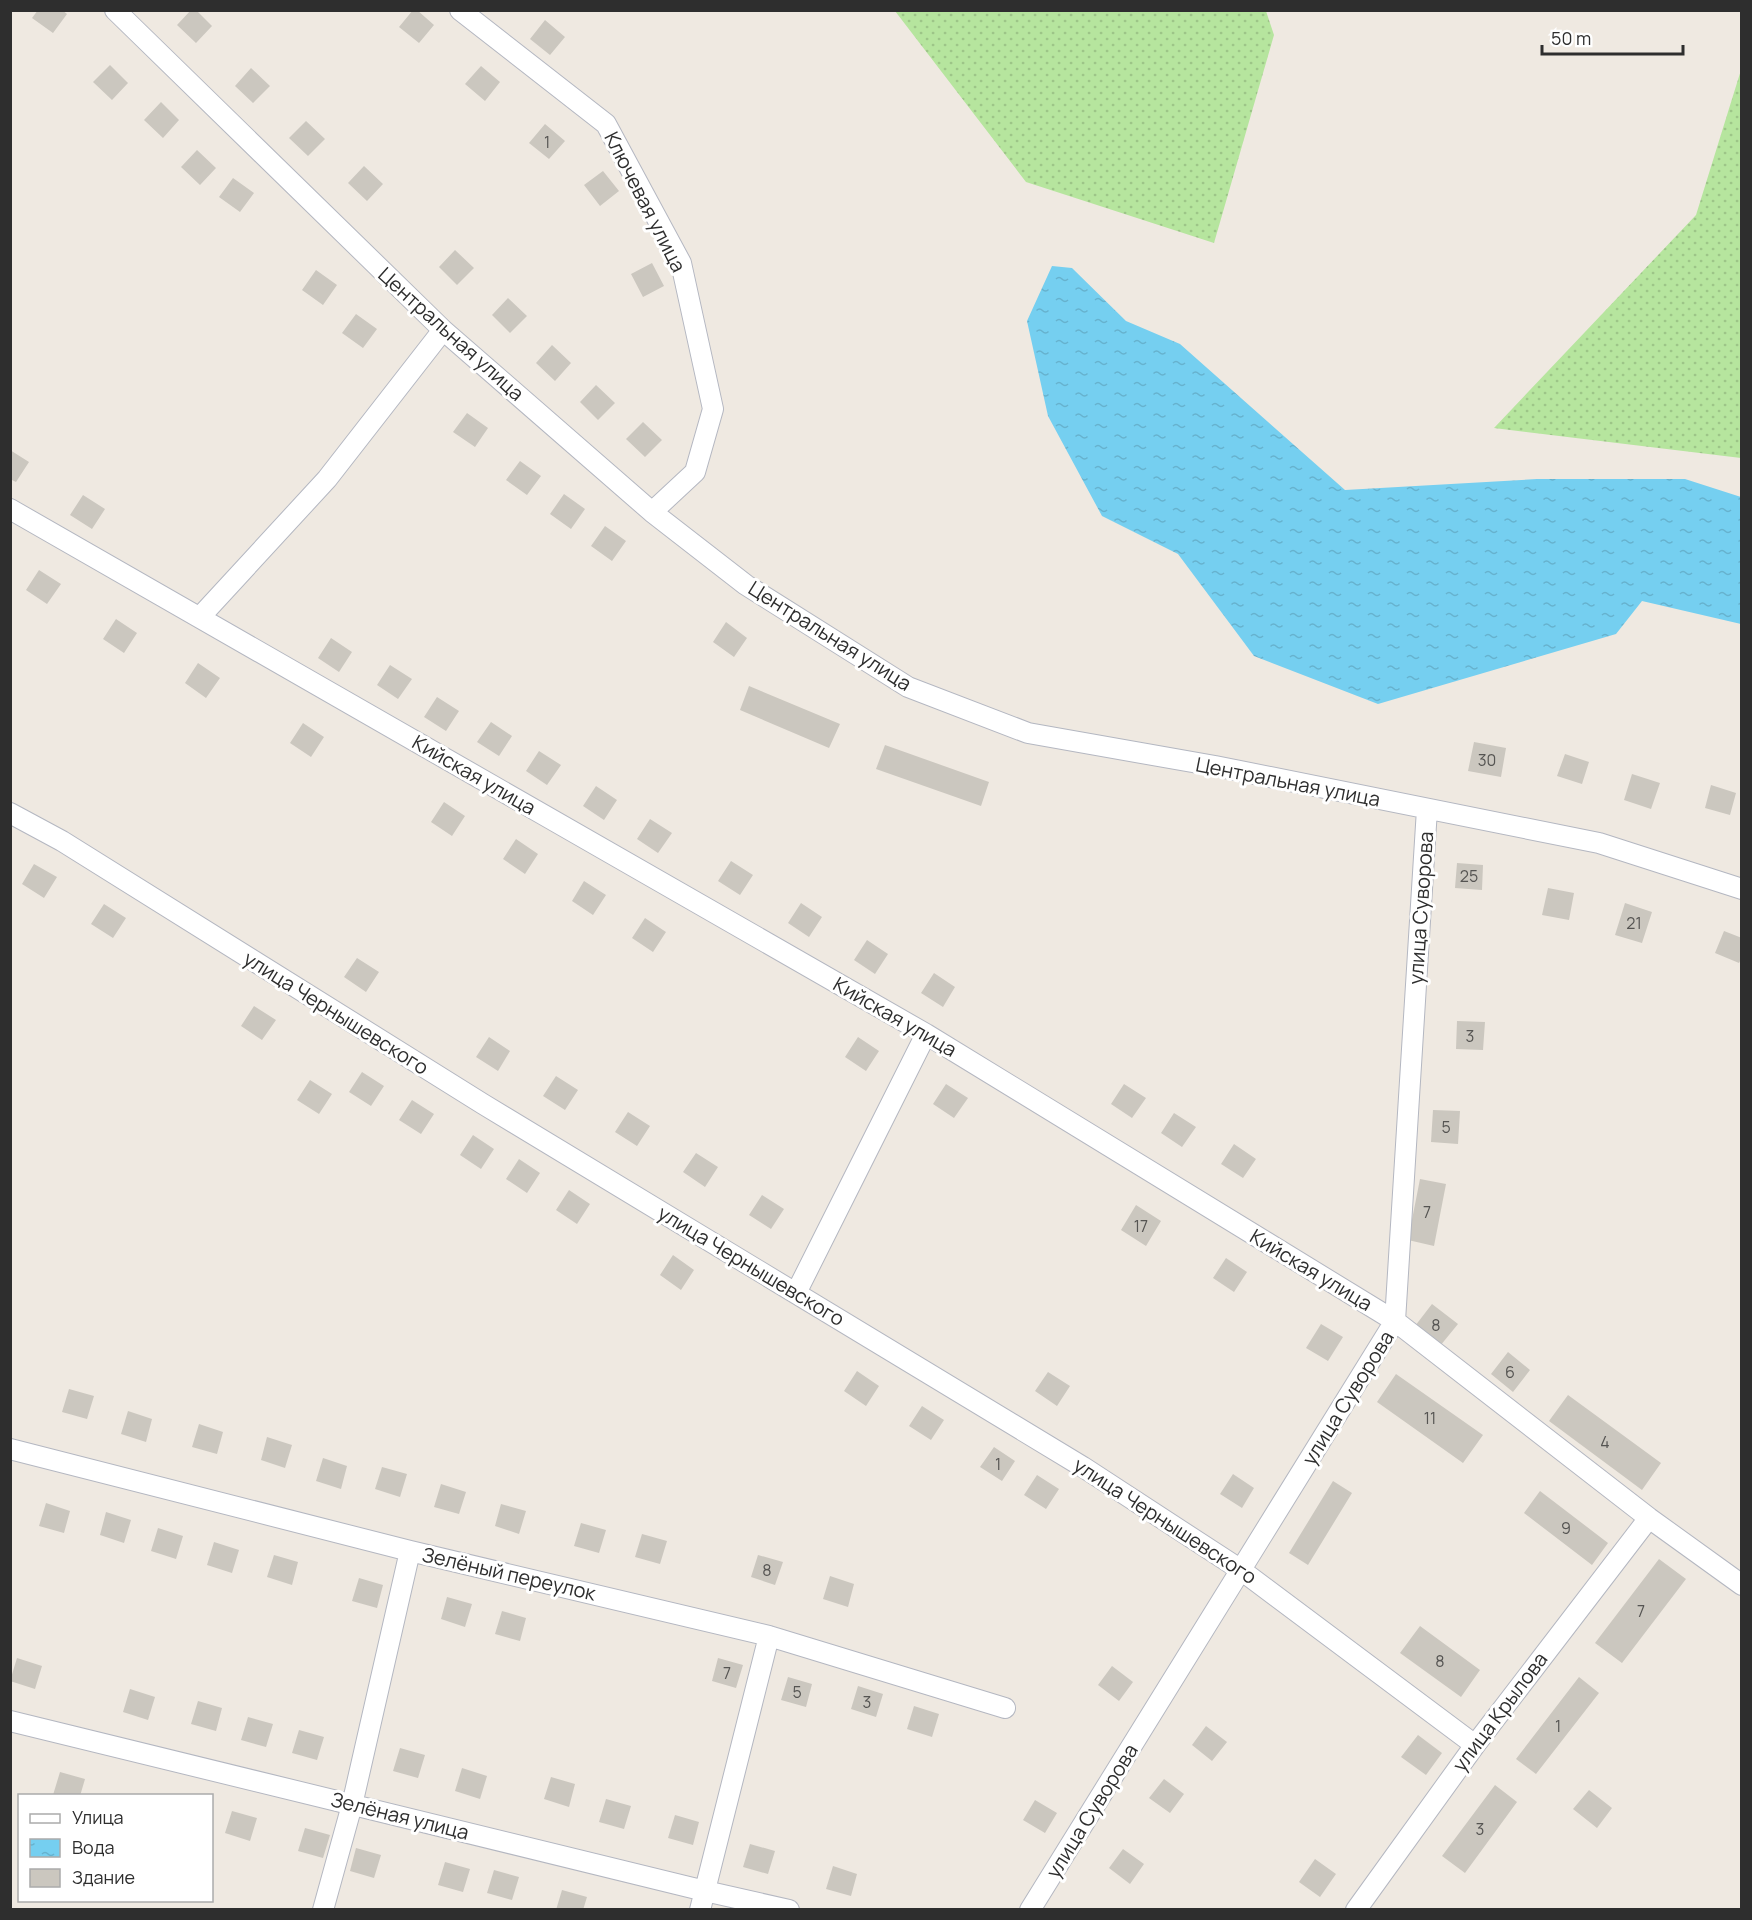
<svg xmlns="http://www.w3.org/2000/svg" width="1752" height="1920" viewBox="0 0 1752 1920" font-family="Manrope,sans-serif">
  <defs>
    <pattern id="grass-dots" width="8" height="8" patternUnits="userSpaceOnUse" patternTransform="scale(1.5)"><rect width="8" height="8" fill="#b6e59e"/><path d="M2 2h.1M6 6h.1" fill="none" stroke="#9dc588" stroke-width="1.8" stroke-linecap="round"/></pattern>
    <pattern id="water-ripples" width="26" height="14" patternUnits="userSpaceOnUse" patternTransform="scale(1.5)"><rect width="26" height="14" fill="#75cff0"/><path d="M2 4q2-2 4 0t4 0M15 11q2-2 4 0t4 0" fill="none" stroke="#66b2ce"/></pattern>
  </defs>
  <rect width="100%" height="100%" fill="#efe9e1"/>
  <path fill="url(#grass-dots)" d="M895,11H1266L1274,35L1214,243L1026,182Z
    M1741,70V458L1494,428L1696,215Z"/>
  <path fill="url(#water-ripples)" d="M1052,266L1072,268L1126,321L1180,344L1345,490L1537,479H1685L1741,497V624L1642,601L1616,634L1378,704L1254,656L1178,554L1102,516L1048,416L1027,321Z"/>
  <path fill="#cbc7bf" d="M38,10H62L67,14L53,33L32,18Z
    M191,10H196L212,26L196,43L177,25Z
    M413,10H417L434,25L419,43L399,27Z
    M545,20L565,37L550,55L530,39Z
    M110,65L128,83L112,100L93,82Z
    M481,66L500,82L485,101L465,84Z
    M251,68L270,86L253,103L235,86Z
    M161,102L179,120L163,138L144,120Z
    M306,121L325,139L308,156L289,138Z
    M545,124L565,141L549,159L529,143Z
    M197,150L216,168L200,185L181,167Z
    M364,166L383,184L367,201L348,183Z
    M603,171L619,191L600,206L584,185Z
    M233,178L254,193L240,212L219,197Z
    M455,250L474,268L457,285L439,267Z
    M652,263L664,286L643,297L631,274Z
    M316,270L337,285L323,305L302,290Z
    M508,298L527,316L510,333L492,315Z
    M356,314L377,329L363,348L342,333Z
    M552,345L571,363L555,381L536,363Z
    M596,385L615,403L598,420L580,402Z
    M467,413L488,428L475,447L453,432Z
    M643,422L662,440L645,457L626,439Z
    M10,450L29,462L16,482L10,479Z
    M520,461L541,476L527,495L506,480Z
    M564,494L585,509L571,529L550,514Z
    M83,495L105,509L92,529L70,515Z
    M605,526L626,541L612,561L591,546Z
    M39,570L61,584L47,604L26,590Z
    M116,619L137,633L124,653L103,639Z
    M726,622L747,638L734,657L713,642Z
    M331,638L352,652L339,672L318,658Z
    M198,663L220,678L206,698L185,683Z
    M390,665L412,679L398,699L377,685Z
    M749,686L840,724L829,748L740,710Z
    M437,697L459,711L446,731L424,717Z
    M491,722L512,736L499,756L477,742Z
    M303,723L324,737L311,757L290,743Z
    M1474,742L1506,748L1501,777L1468,771Z
    M885,745L989,782L981,806L876,769Z
    M539,751L561,765L547,785L526,771Z
    M1565,754L1589,762L1582,784L1557,776Z
    M1632,774L1660,783L1651,809L1624,800Z
    M1711,785L1736,793L1730,815L1705,808Z
    M596,786L617,800L604,820L583,806Z
    M444,802L465,816L452,836L431,822Z
    M650,819L672,833L658,853L637,839Z
    M516,839L538,854L525,874L503,859Z
    M731,861L753,875L740,895L718,881Z
    M1457,863L1483,865L1482,890L1455,888Z
    M34,864L57,877L44,898L22,884Z
    M584,881L606,895L593,915L572,901Z
    M1548,888L1574,893L1569,920L1542,915Z
    M801,903L822,917L809,937L788,923Z
    M1625,903L1652,912L1642,943L1615,935Z
    M104,904L126,918L113,938L91,924Z
    M645,918L666,932L653,952L632,938Z
    M1724,931L1742,938V957L1739,963L1715,953Z
    M867,940L888,954L875,974L854,960Z
    M357,958L379,972L366,992L344,977Z
    M934,973L955,987L943,1007L921,993Z
    M254,1006L276,1020L262,1040L241,1026Z
    M1457,1021L1485,1022L1483,1050L1456,1049Z
    M489,1037L510,1051L498,1071L476,1057Z
    M858,1037L879,1051L866,1071L845,1057Z
    M362,1072L384,1086L371,1106L349,1092Z
    M556,1076L578,1090L565,1110L543,1096Z
    M310,1080L332,1094L319,1114L297,1100Z
    M946,1084L968,1098L954,1118L933,1104Z
    M1124,1084L1146,1098L1132,1118L1111,1104Z
    M412,1100L434,1114L421,1134L399,1120Z
    M1433,1110L1460,1111L1458,1144L1431,1142Z
    M628,1112L650,1126L637,1146L615,1132Z
    M1174,1113L1196,1127L1182,1147L1161,1133Z
    M473,1135L494,1149L481,1169L460,1155Z
    M1234,1144L1256,1159L1243,1178L1221,1164Z
    M696,1153L718,1167L705,1187L683,1172Z
    M519,1159L540,1173L527,1193L506,1179Z
    M1420,1179L1446,1184L1434,1246L1408,1240Z
    M569,1190L590,1204L577,1224L556,1210Z
    M762,1195L784,1209L771,1229L749,1215Z
    M1136,1205L1161,1221L1146,1246L1121,1230Z
    M673,1255L694,1270L681,1290L660,1275Z
    M1226,1258L1247,1272L1234,1292L1213,1278Z
    M1432,1304L1458,1324L1440,1346L1415,1326Z
    M1321,1324L1343,1337L1328,1361L1306,1348Z
    M1508,1352L1530,1370L1513,1392L1491,1374Z
    M857,1371L879,1386L866,1406L844,1391Z
    M1048,1372L1070,1386L1057,1406L1035,1391Z
    M1396,1374L1483,1435L1463,1463L1377,1402Z
    M69,1389L94,1396L87,1419L62,1412Z
    M1568,1395L1661,1463L1642,1490L1549,1421Z
    M922,1406L944,1420L931,1440L909,1426Z
    M128,1411L152,1419L146,1442L121,1434Z
    M199,1424L223,1432L217,1454L192,1447Z
    M267,1437L292,1445L285,1468L261,1460Z
    M994,1447L1015,1461L1002,1481L980,1467Z
    M323,1458L347,1466L341,1489L316,1481Z
    M382,1467L407,1474L400,1497L375,1489Z
    M1233,1474L1254,1488L1242,1508L1220,1494Z
    M1037,1475L1059,1489L1046,1509L1024,1495Z
    M1333,1481L1352,1493L1308,1565L1289,1553Z
    M441,1484L466,1492L459,1514L434,1507Z
    M1540,1491L1608,1543L1592,1565L1524,1513Z
    M46,1503L70,1511L64,1533L39,1526Z
    M501,1504L526,1511L519,1534L495,1526Z
    M106,1512L131,1520L124,1543L100,1535Z
    M581,1523L606,1530L599,1553L574,1546Z
    M158,1528L183,1536L176,1559L151,1551Z
    M642,1534L667,1541L660,1564L635,1557Z
    M214,1542L239,1550L232,1573L207,1565Z
    M274,1555L298,1562L292,1585L267,1577Z
    M758,1555L783,1562L775,1585L751,1577Z
    M1659,1559L1686,1579L1622,1663L1595,1643Z
    M830,1576L854,1584L848,1607L823,1599Z
    M359,1578L383,1585L377,1608L352,1601Z
    M447,1597L472,1604L465,1627L441,1619Z
    M502,1611L526,1618L520,1641L495,1634Z
    M1420,1626L1480,1670L1461,1697L1400,1653Z
    M17,1658L42,1666L35,1689L10,1681Z
    M718,1658L743,1665L736,1688L712,1681Z
    M1112,1666L1133,1682L1119,1701L1098,1685Z
    M788,1677L812,1684L806,1707L781,1700Z
    M1579,1677L1599,1693L1536,1774L1516,1759Z
    M858,1686L883,1694L876,1717L851,1709Z
    M130,1689L155,1697L148,1720L123,1712Z
    M198,1701L222,1708L216,1731L191,1724Z
    M914,1706L939,1714L932,1737L907,1729Z
    M248,1717L273,1724L266,1747L241,1740Z
    M1206,1726L1227,1742L1212,1761L1192,1745Z
    M299,1730L324,1737L317,1760L292,1753Z
    M1418,1735L1442,1753L1426,1775L1401,1757Z
    M400,1748L425,1755L418,1778L393,1771Z
    M462,1768L487,1776L480,1799L455,1791Z
    M60,1772L85,1779L80,1796L53,1795Z
    M551,1777L575,1784L569,1807L544,1799Z
    M1164,1779L1184,1794L1170,1813L1149,1798Z
    M1495,1785L1517,1802L1465,1873L1442,1856Z
    M1589,1790L1612,1808L1597,1828L1573,1809Z
    M606,1799L631,1806L624,1829L599,1822Z
    M1035,1800L1057,1813L1045,1833L1023,1820Z
    M232,1811L257,1818L250,1841L225,1833Z
    M675,1815L699,1822L693,1845L668,1838Z
    M305,1828L330,1835L323,1858L298,1851Z
    M750,1844L775,1851L768,1874L743,1867Z
    M356,1848L381,1855L374,1878L350,1871Z
    M1123,1849L1144,1864L1130,1884L1109,1868Z
    M1315,1859L1336,1874L1320,1897L1299,1882Z
    M445,1862L470,1869L463,1892L438,1885Z
    M833,1866L857,1874L851,1896L826,1889Z
    M494,1870L519,1877L512,1900L487,1893Z
    M562,1890L587,1897L583,1910H556Z"/>
  <g fill="none" stroke-linecap="round" stroke-linejoin="round">
    <g stroke="#b4b7c1" stroke-width="22">
      <path id="minor" d="M115,10L443,330L652,512L746,585L908,687L1028,733L1215,766L1599,843L1742,889
        M460,10L606,124L681,263L713,409L695,472L652,512
        M10,509L926,1034L1395,1321L1649,1518L1742,1585
        M200,617L327,479L443,330
        M10,813L62,841L483,1104L1083,1467L1241,1570L1475,1745
        M796,1293L926,1034
        M10,1449L410,1551L769,1636L1005,1708
        M10,1721L705,1891L789,1910
        M323,1910L352,1805L410,1551
        M700,1910L769,1636
        M1030,1910L1395,1321L1427,809
        M1356,1910L1475,1745L1649,1518"/>
    </g>
    <use href="#minor" stroke="#fff" stroke-width="20"/>
  </g>
  <g text-anchor="middle" stroke-width="6" stroke-linejoin="round" paint-order="stroke">
    <g font-size="16" fill="#555452">
      <text x="547" y="148">1</text>
      <text x="1487" y="766">30</text>
      <text x="1469" y="882">25</text>
      <text x="1634" y="929">21</text>
      <text x="1470" y="1042">3</text>
      <text x="1446" y="1133">5</text>
      <text x="1427" y="1218">7</text>
      <text x="1141" y="1232">17</text>
      <text x="1436" y="1331">8</text>
      <text x="1510" y="1378">6</text>
      <text x="1430" y="1424">11</text>
      <text x="1605" y="1448">4</text>
      <text x="998" y="1470">1</text>
      <text x="1566" y="1534">9</text>
      <text x="767" y="1576">8</text>
      <text x="1641" y="1617">7</text>
      <text x="1440" y="1667">8</text>
      <text x="727" y="1679">7</text>
      <text x="797" y="1698">5</text>
      <text x="867" y="1708">3</text>
      <text x="1558" y="1732">1</text>
      <text x="1480" y="1835">3</text>
    </g>
    <g font-size="20" fill="#2e2e2e" stroke="#fff">
      <text transform="translate(645 202) rotate(63)" y="7">Ключевая улица</text>
      <text transform="translate(451 334) rotate(42)" y="7">Центральная улица</text>
      <text transform="translate(830 636) rotate(32)" y="7">Центральная улица</text>
      <text transform="translate(474 775) rotate(30)" y="7">Кийская улица</text>
      <text transform="translate(1288 782) rotate(11)" y="7">Центральная улица</text>
      <text transform="translate(1421 908) rotate(-86)" y="7">улица Суворова</text>
      <text transform="translate(336 1013) rotate(32)" y="7">улица Чернышевского</text>
      <text transform="translate(895 1017) rotate(30)" y="7">Кийская улица</text>
      <text transform="translate(751 1266) rotate(31)" y="7">улица Чернышевского</text>
      <text transform="translate(1311 1270) rotate(31)" y="7">Кийская улица</text>
      <text transform="translate(1348 1398) rotate(-58)" y="7">улица Суворова</text>
      <text transform="translate(1165 1521) rotate(33)" y="7">улица Чернышевского</text>
      <text transform="translate(509 1574) rotate(13)" y="7">Зелёный переулок</text>
      <text transform="translate(1500 1712) rotate(-53)" y="7">улица Крылова</text>
      <text transform="translate(1092 1811) rotate(-58)" y="7">улица Суворова</text>
      <text transform="translate(400 1816) rotate(14)" y="7">Зелёная улица</text>
    </g>
  </g>
  <rect width="1752" height="1920" fill="none" stroke="#2e2e2e" stroke-width="24"/>
  <rect x="18" y="1794" width="195" height="108" fill="#ffffff" stroke="#ababab" stroke-width="1.5"/>
  <rect x="30" y="1814" width="30" height="9" fill="#ffffff" stroke="#ababab" stroke-width="1.5"/>
  <text x="72" y="1824" font-size="18" fill="#2e2e2e">Улица</text>
  <rect x="30" y="1839" width="30" height="18" fill="url(#water-ripples)" stroke="#ababab" stroke-width="1.5"/>
  <text x="72" y="1854" font-size="18" fill="#2e2e2e">Вода</text>
  <rect x="30" y="1869" width="30" height="18" fill="#cbc7bf" stroke="#ababab" stroke-width="1.5"/>
  <text x="72" y="1884" font-size="18" fill="#2e2e2e">Здание</text>
  <path d="M1542 45v9h141v-9" fill="none" stroke="#2e2e2e" stroke-width="3"/>
  <text x="1551" y="45" font-size="18" fill="#2e2e2e" stroke="#ffffff" stroke-width="4.5" paint-order="stroke">50 m</text>
</svg>
